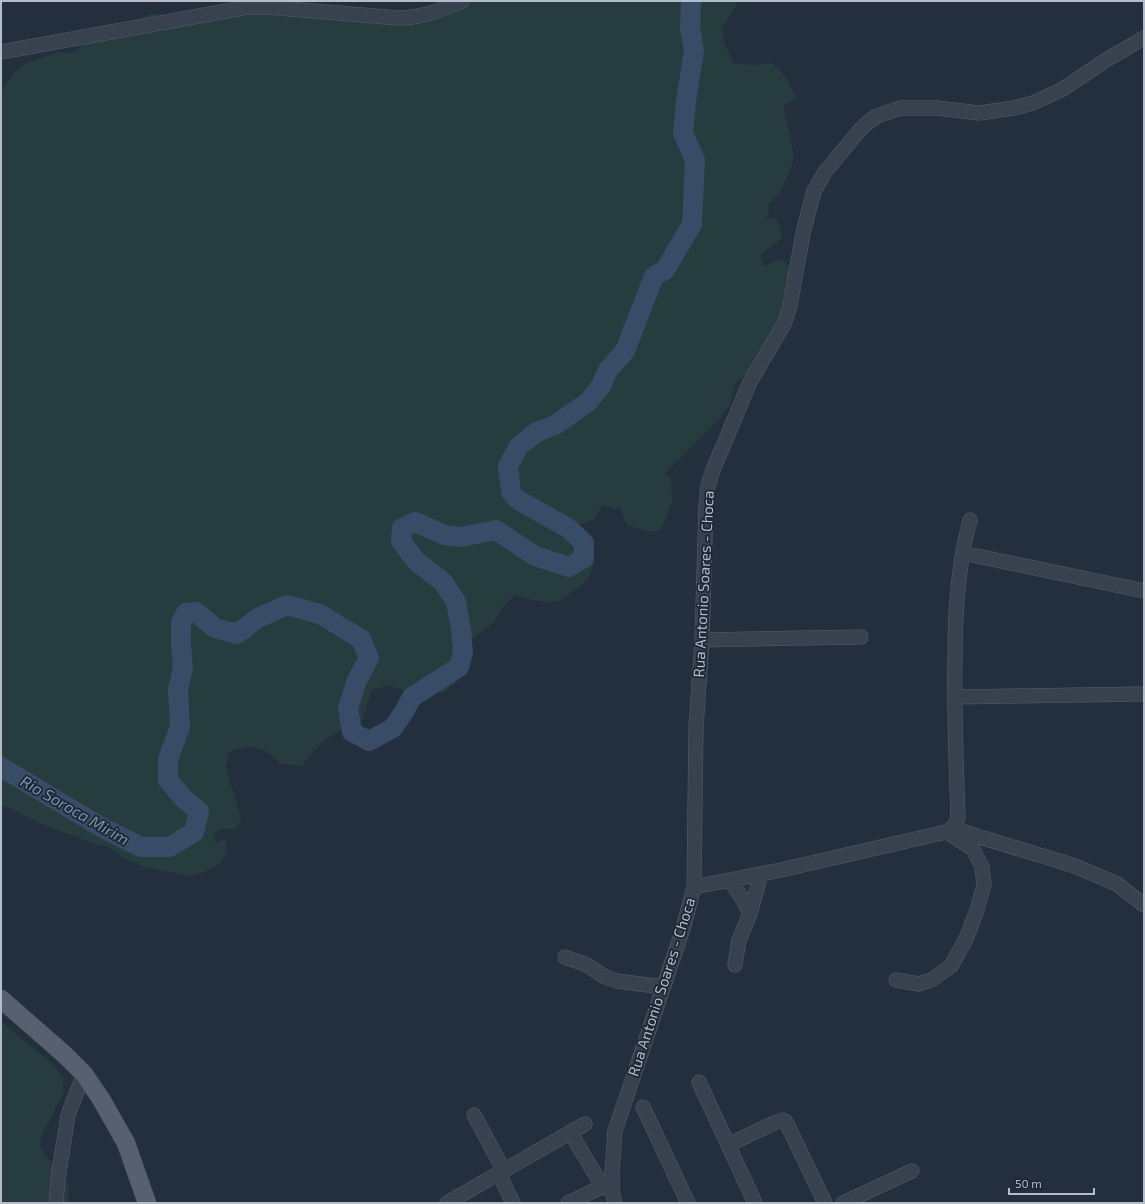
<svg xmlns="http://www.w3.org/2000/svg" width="1145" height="1204" viewBox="0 0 1145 1204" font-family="'Exo 2',sans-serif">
  <rect width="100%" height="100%" fill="#242f3e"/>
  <path fill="#263c3f" d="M461,1H739L721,29L725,45L734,63L754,65L772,63L785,76L797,99L785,104L784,109L793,150V162L780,193L769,203L768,215L766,219L776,218L781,232V239L764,252L760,259L765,266L782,258L790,267C784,297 780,332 764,359C758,369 744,374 736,383C731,388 733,397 731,403C729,409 722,412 721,418L663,475L670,476L673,500L661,529L653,532L628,526L625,522L620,507L614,509L603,505L594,519L574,527L575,531L590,544L594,561L590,575L582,585L559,601L547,602L527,599L515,594L504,606L493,623L466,644L460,662L458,681L444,692L426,693L407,692L389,685L372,690L360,726L343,730L325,739L301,766L281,764L268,752L250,746L233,750L228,754L226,767L241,819L235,829H221L216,832L214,840L217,843L222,840H225L227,852L220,863L204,872L191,876L144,867L120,856L108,847L92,843L44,825L10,808L1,805V90L14,73L25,64L57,52L72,53L83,45L151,14L185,15L296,8L403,22Z
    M1,1022L54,1065L64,1080L63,1094L42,1134L40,1144L43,1153L63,1176L69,1187L68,1203H1Z"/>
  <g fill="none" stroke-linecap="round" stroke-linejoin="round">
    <path stroke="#394c67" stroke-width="20" d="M1,767L101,827L141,847H170L194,832L199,811L183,798L168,780V759L180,727L178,689L183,668L181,646V623L186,613L196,612L215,628L237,634L258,618L287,605L320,614L361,639L369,658L357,680L348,708L352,732L369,741L393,728L405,710L412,697L459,667L463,652L461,630L456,602L443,582L416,561L401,541L402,528L415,522L429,528L444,535L460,537L496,530L535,556L569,567L584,558V543L568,528L518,500L511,492L508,466L519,446L537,432L555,425L588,402L601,386L608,370L625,351L654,276L665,270L692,224L695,160L683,133L686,101L694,50L690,28L691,1"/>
    <g stroke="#565f6c" stroke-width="15">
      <path id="minor" d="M1,52L248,7H266L399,18C426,17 438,11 462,1
        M963,553L1144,591
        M702,640L861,637
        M954,697L1144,694
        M946,832C953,828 956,826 958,818C956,764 954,710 955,656C955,610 958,564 970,520
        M730,880L742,898L750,914
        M694,887L781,870L946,832H964L1075,866L1117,884L1144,905
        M565,957L587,965L605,977L617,981L663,987
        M735,965L739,940L750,914L761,874
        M896,980L919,984L933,979L951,966L966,939L976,913L984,885L982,867L973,849L947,832
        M699,1082L755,1203
        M643,1107L688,1203
        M474,1115L504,1171
        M570,1132L598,1179L604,1186L612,1191
        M728,1145L774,1123L783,1120L786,1122L825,1203
        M499,1174L513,1203
        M56,1203L58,1179L68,1115L84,1074
        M447,1203L585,1124
        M568,1203L604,1186
        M615,1203L612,1191V1172L615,1131L683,929L694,887L696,727L702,640L706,505L708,486L713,470L750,382L784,324L790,306L803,233L814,191L825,172L859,131L867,123L877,116L900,108H937L979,113L1014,108L1033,103L1063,89L1106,60L1144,38
        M843,1203L912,1171"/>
    </g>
    <g stroke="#414a57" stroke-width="19">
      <path id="major" d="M1,999L64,1054L84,1074L101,1099L126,1143L147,1203"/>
    </g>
    <use href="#minor" stroke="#38414e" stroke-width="14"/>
    <use href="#major" stroke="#56606e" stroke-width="18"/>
  </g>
  <g text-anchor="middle" stroke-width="3.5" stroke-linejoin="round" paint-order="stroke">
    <g font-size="15" fill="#b4bcc9" stroke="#1d2633">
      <text transform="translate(704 584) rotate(-87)" y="5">Rua Antonio Soares - Choca</text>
      <text transform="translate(662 987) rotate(-72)" y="5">Rua Antonio Soares - Choca</text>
    </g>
    <g font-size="16" font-style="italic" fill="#7c92b1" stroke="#1d2633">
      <text transform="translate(75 810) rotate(30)" y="6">Rio Soroca Mirim</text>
    </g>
  </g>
  <rect width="1145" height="1204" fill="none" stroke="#b4bcc9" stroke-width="4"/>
  <path d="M1009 1188v6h85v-6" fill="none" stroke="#b4bcc9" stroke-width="2"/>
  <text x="1015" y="1188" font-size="12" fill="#b4bcc9" stroke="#1d2633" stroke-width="3" paint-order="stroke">50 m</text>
</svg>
